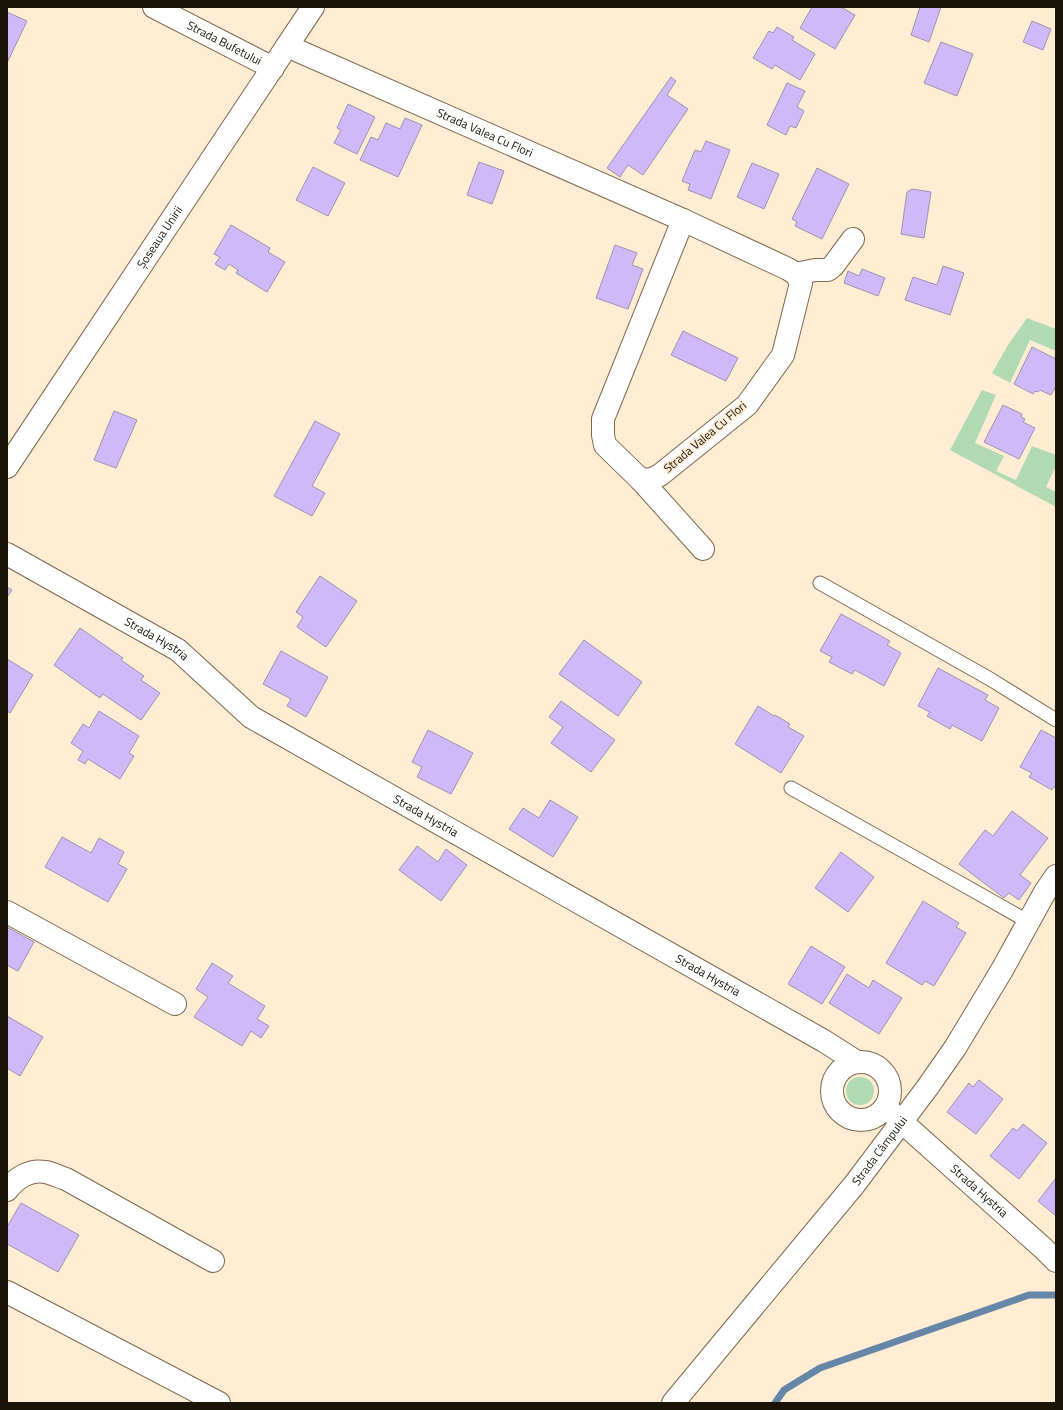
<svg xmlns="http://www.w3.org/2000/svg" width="1063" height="1410" viewBox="0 0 1063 1410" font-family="'Titillium Web',sans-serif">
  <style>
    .green { fill: #b1d9b2 }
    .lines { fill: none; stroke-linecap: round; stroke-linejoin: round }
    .stream { stroke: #6586a6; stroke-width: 7 }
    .building { fill: #cfbaf9; stroke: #9b91b0 }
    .lane-casing { stroke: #7a684c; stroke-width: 15 }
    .street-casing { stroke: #7a684c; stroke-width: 24 }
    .secondary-casing { stroke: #7a684c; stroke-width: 24 }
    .lane { stroke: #fff; stroke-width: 13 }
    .street { stroke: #fff; stroke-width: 22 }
    .secondary { stroke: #fff; stroke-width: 22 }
    .labels { text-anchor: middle; stroke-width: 3.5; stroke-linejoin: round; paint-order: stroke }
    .street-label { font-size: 12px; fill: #1a1308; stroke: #feecd3 }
  </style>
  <rect width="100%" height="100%" fill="#feecd3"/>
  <!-- green -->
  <path class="green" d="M1027 318 1056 329V351L1030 340 1010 383 992 373 1008 345Z
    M982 390 996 395 975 443 1004 456 996 471 1016 480 1032 446 1056 455V466L1046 487 1056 492V507L950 450Z
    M846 1091a14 14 0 1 1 28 0a14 14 0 1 1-28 0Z"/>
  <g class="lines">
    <!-- stream -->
    <path class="stream" d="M775 1403 784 1390 820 1368 1029 1295H1056"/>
  </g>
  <!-- building -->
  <path class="building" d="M812 7H841L855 15 835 49 800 28Z
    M920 7H941L929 42 911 35Z
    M7 12 27 21 7 63Z
    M1032 21 1051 29 1043 50 1023 42Z
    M777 27 794 37 792 40 815 54 800 80 775 65 772 69 753 58 769 31 773 33Z
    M941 42 973 54 957 96 924 83Z
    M671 77 676 81 667 95 688 109 643 175 628 165 620 177 607 168Z
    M787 83 805 91 797 107 804 111 796 128 790 126 786 135 767 125Z
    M348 104 375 117 357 154 334 143 341 130 337 128Z
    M405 118 422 125 398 177 360 160 371 137 378 140 386 123 400 129Z
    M706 141 730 150 711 199 688 190 690 184 682 181 695 150 701 152Z
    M479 162 504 171 492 204 467 195Z
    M752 163 779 174 764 209 737 197Z
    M313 167 345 183 328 216 296 200Z
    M817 168 849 184 822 239 795 226 797 222 792 219Z
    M912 189 931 192 924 238 901 234 907 192Z
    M231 225 270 248 268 252 285 262 267 292 236 273 238 270 229 264 225 270 215 264 220 257 214 254Z
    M615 245 637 253 632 265 643 269 628 309 596 298Z
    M943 266 964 273 950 315 905 300 913 277 937 285Z
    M862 269 885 278 878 296 844 283 848 271 859 276Z
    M683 331 738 358 726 381 671 355Z
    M1032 347 1056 359V386L1051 395 1040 390 1038 392 1035 391 1033 394 1014 384Z
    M1003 405 1022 414 1021 417 1025 419 1023 422 1035 428 1019 459 984 442Z
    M114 411 137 420 116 468 94 460Z
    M315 421 340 434 312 486 325 493 312 516 274 496Z
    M320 576 357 601 326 647 297 627 303 617 296 612Z
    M7 587 12 590 7 597Z
    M841 614 890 641 887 645 901 653 884 686 855 670 852 674 829 662 832 657 820 651Z
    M80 628 123 658 121 660 144 676 141 680 160 693 141 720 103 694 100 698 54 665Z
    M584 640 642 682 618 716 559 674Z
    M281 651 328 677 306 717 287 706 291 699 263 684Z
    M7 659 33 675 10 713 7 711Z
    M938 668 988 695 985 700 999 708 982 741 952 725 950 729 927 716 930 712 918 706Z
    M561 701 615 740 591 772 551 743 563 727 549 717Z
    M758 706 774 716 775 715 790 724 788 727 804 736 781 773 735 744Z
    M99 711 139 736 129 753 134 756 120 779 88 759 85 764 78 760 83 751 71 743 83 724 89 728Z
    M428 730 473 753 451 794 417 777 422 767 412 762Z
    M1041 730 1056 738V787L1055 786 1052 790 1029 777 1032 773 1020 767Z
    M550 800 578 817 553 857 509 829 523 808 539 818Z
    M1012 811 1048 838 1020 875 1031 883 1019 900 1009 893 1004 898 959 864 985 830 993 836Z
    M62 837 91 853 99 838 124 852 118 864 127 869 108 902 45 867Z
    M417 846 438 862 446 849 467 865 441 901 399 870Z
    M841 852 874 877 848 912 815 888Z
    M923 901 959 923 956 927 966 933 934 986 925 981 922 985 886 963Z
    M7 927 34 942 18 971 7 965Z
    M811 946 845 967 822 1004 788 984Z
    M212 963 233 976 228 983 265 1006 257 1019 269 1026 261 1038 251 1031 242 1046 194 1017 208 997 196 989Z
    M847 974 869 988 873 980 902 998 879 1034 829 1003Z
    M7 1016 43 1037 20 1076 7 1068Z
    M979 1080 1003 1099 976 1134 947 1112 969 1083 973 1087Z
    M1023 1124 1047 1143 1019 1179 990 1156 1013 1128 1017 1131Z
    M1056 1178V1216L1038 1201Z
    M21 1203 79 1235 58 1272 7 1244V1227Z"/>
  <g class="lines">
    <defs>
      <path id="lane" d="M820 583 990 679 1056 720
        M791 788 976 892 1029 922"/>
      <g id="street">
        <path id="s1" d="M154 7 273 68"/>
        <path id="s2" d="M287 46 683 220 788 269 796 274 801 283 783 355 747 405 660 475 652 479 641 480"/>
        <path d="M683 220 603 419V435L605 445 641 480 703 549"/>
        <path d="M796 274 815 270H828L833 266 853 239"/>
        <path id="s3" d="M7 554 178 650 251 717 824 1041 857 1062"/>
        <path d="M7 912 175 1004"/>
        <circle cx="861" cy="1091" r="29"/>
        <path id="s4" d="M885 1107 1043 1248 1056 1261"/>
        <path d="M7 1190C16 1178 30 1169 45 1172 52 1173 59 1177 66 1179L213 1261"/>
        <path d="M7 1292 219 1403"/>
        <path id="s5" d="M673 1403 854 1185 927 1088 955 1048 1002 970 1045 892 1056 876"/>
      </g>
      <g id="secondary">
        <path id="s6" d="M7 467 313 7"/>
      </g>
    </defs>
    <!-- lane casing -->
    <use href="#lane" class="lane-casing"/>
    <!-- street casing -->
    <use href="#street" class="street-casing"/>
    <!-- secondary casing -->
    <use href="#secondary" class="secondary-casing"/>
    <!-- lane -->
    <use href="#lane" class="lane"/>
    <!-- street -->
    <use href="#street" class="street"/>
    <!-- secondary -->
    <use href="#secondary" class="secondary"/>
  </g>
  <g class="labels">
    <!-- street labels -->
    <g class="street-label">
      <text dy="4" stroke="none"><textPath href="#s1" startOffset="79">Strada Bufetului</textPath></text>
      <text dy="4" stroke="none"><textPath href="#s2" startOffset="216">Strada Valea Cu Flori</textPath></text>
      <text dy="4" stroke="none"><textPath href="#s6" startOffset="276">Șoseaua Unirii</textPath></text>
      <text transform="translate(705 437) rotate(-40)" y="4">Strada Valea Cu Flori</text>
      <text dy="4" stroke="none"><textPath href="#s3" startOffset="172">Strada Hystria</textPath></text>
      <text dy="4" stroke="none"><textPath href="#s3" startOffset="496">Strada Hystria</textPath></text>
      <text dy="4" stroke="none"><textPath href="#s3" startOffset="820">Strada Hystria</textPath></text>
      <text dy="4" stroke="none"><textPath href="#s5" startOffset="326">Strada Câmpului</textPath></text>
      <text dy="4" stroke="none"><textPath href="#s4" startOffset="126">Strada Hystria</textPath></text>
    </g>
  </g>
  <!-- border -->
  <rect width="1063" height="1410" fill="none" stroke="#1a1308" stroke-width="16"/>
</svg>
